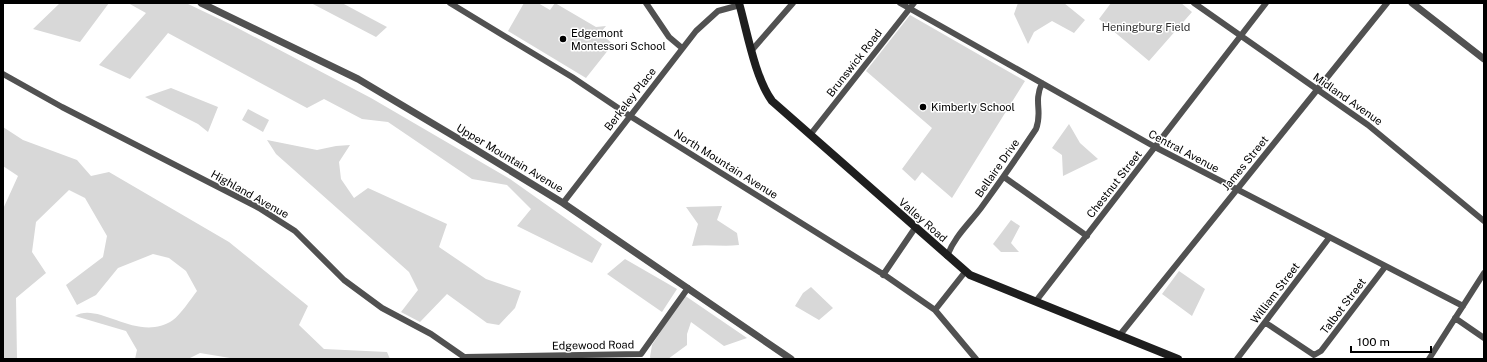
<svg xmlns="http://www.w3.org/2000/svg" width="1487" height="362" viewBox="0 0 1487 362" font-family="'Public Sans',sans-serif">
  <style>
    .green { fill: #d8d8d8 }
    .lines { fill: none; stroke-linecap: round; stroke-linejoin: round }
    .minor { stroke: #515151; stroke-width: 6 }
    .tertiary { stroke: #515151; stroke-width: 7 }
    .secondary { stroke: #1e1e1e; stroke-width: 8 }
    .poi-dot { fill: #000; stroke: #fff; stroke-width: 1.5 }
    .labels { text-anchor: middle; stroke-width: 3; stroke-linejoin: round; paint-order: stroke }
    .park-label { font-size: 11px; fill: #2f2f2f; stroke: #fff }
    .poi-label { font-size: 11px; fill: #000; stroke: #fff; text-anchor: start }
    .street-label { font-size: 11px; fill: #000; stroke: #fff }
  </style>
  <rect width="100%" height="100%" fill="#fff"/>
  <!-- green -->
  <path class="green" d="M60 3H109L80 42 33 29Z
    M128 3H186L230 24 371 98 510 179 602 244 592 263 517 226 531 209 507 185 472 179 388 122 362 119 324 99 307 108 168 33 130 79 99 65 146 13Z
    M311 3H342L387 27 376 37Z
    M524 3H538L550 10 555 3 596 27 606 26 600 33 613 44 586 78 508 31Z
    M1018 3H1064L1085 20 1074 33 1052 21 1034 32 1028 44 1014 14Z
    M1111 3H1181L1192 12 1149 61 1099 19Z
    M910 15 1025 81 952 198 922 172 915 181 902 169 932 128 866 71Z
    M171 88 218 107 208 132 198 124 145 97Z
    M248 109 269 120 263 132 242 120Z
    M1069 124 1080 143 1098 159 1063 176 1062 155 1052 148Z
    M3 127 23 140 77 160 91 176 109 172 229 242 308 306 299 325 324 349 387 352 390 359H236L200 353 188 359H135L137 350 126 331 75 316C99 301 138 344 173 320 180 315 191 299 197 291L186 271 169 258 153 254 118 268 96 295 77 305 66 285 103 257 107 236 85 198 69 190 36 222 32 252 46 273 16 298 17 359H3V209L18 176 3 166Z
    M267 140 317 150 336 146 350 145 339 162 341 179 354 198 368 188 447 224 439 247 486 279 521 291 515 308 499 325 487 323 447 294 420 322 401 312 418 290 409 272 276 154Z
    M722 206 717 220 737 233 739 245C723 247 708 244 692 246L698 224 686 207Z
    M1011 220 1020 226 1011 243 1019 252H1001L993 244Z
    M625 259 677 289 662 312 607 274Z
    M1179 271 1205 289 1192 316 1162 294Z
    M811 287 833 308 819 320 795 306 803 293Z
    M684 295 747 338 724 346 691 322 687 334V345L668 359H651L650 357 652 345Z"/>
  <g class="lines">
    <!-- minor -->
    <path class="minor" d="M450 3 572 77 630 116 886 276 935 310 976 359
      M646 3 669 37 682 48
      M900 3 1155 147 1463 306
      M1194 3 1368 125 1484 221
      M752 50 793 3
      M3 74 62 107 259 208 295 231 344 280 382 308 431 334 467 359
      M810 135 914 3
      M1004 177 1087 236
      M563 203 696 31 718 11 740 5
      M947 256C955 236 968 225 981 208 1000 182 1018 156 1036 129 1043 111 1033 103 1042 83
      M883 275 915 228
      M1036 301 1266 3
      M935 310 965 272
      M1455 318 1484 338
      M1266 323 1314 355 1321 351 1385 267
      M1119 336 1387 3
      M465 357 641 354 688 288
      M1237 359 1329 238
      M1429 359 1484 273"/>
    <!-- tertiary -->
    <path class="tertiary" d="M201 3 358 79 457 138 563 203 791 359
      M1412 3 1484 59"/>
    <!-- secondary -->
    <path class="secondary" d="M739 3C747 31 755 78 772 101L970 275 1178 359"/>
  </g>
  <!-- markers -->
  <g class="poi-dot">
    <circle cx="563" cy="39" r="4"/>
    <circle cx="923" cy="107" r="4"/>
  </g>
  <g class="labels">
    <!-- park labels -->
    <g class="park-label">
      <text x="1146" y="31">Heningburg Field</text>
    </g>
    <!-- poi labels -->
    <g class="poi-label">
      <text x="571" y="37">Edgemont<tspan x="571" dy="13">Montessori School</tspan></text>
      <text x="931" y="111">Kimberly School</text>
    </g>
    <!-- street labels -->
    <g class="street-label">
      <text transform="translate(854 63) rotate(-52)" y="4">Brunswick Road</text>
      <text transform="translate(630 99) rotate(-52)" y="4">Berkeley Place</text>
      <text transform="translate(1348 99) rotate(35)" y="4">Midland Avenue</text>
      <text transform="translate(1184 151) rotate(28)" y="4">Central Avenue</text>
      <text transform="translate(510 158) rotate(31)" y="4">Upper Mountain Avenue</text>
      <text transform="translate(1245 163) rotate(-51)" y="4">James Street</text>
      <text transform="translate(726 164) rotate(32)" y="4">North Mountain Avenue</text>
      <text transform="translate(997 168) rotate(-55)" y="4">Bellaire Drive</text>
      <text transform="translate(1114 184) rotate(-52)" y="4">Chestnut Street</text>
      <text transform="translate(250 194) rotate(29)" y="4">Highland Avenue</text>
      <text transform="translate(923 220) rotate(41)" y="4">Valley Road</text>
      <text transform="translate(1275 293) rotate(-53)" y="4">William Street</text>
      <text transform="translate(1343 306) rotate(-53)" y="4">Talbot Street</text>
      <text transform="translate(593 345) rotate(-1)" y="4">Edgewood Road</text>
    </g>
  </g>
  <!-- border -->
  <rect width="1487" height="362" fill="none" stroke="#000000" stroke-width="8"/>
  <!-- scale -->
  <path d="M1351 346v6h80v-6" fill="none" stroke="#000000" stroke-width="2"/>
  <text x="1357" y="346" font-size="12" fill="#000000" stroke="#ffffff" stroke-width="3" paint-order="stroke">100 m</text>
</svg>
